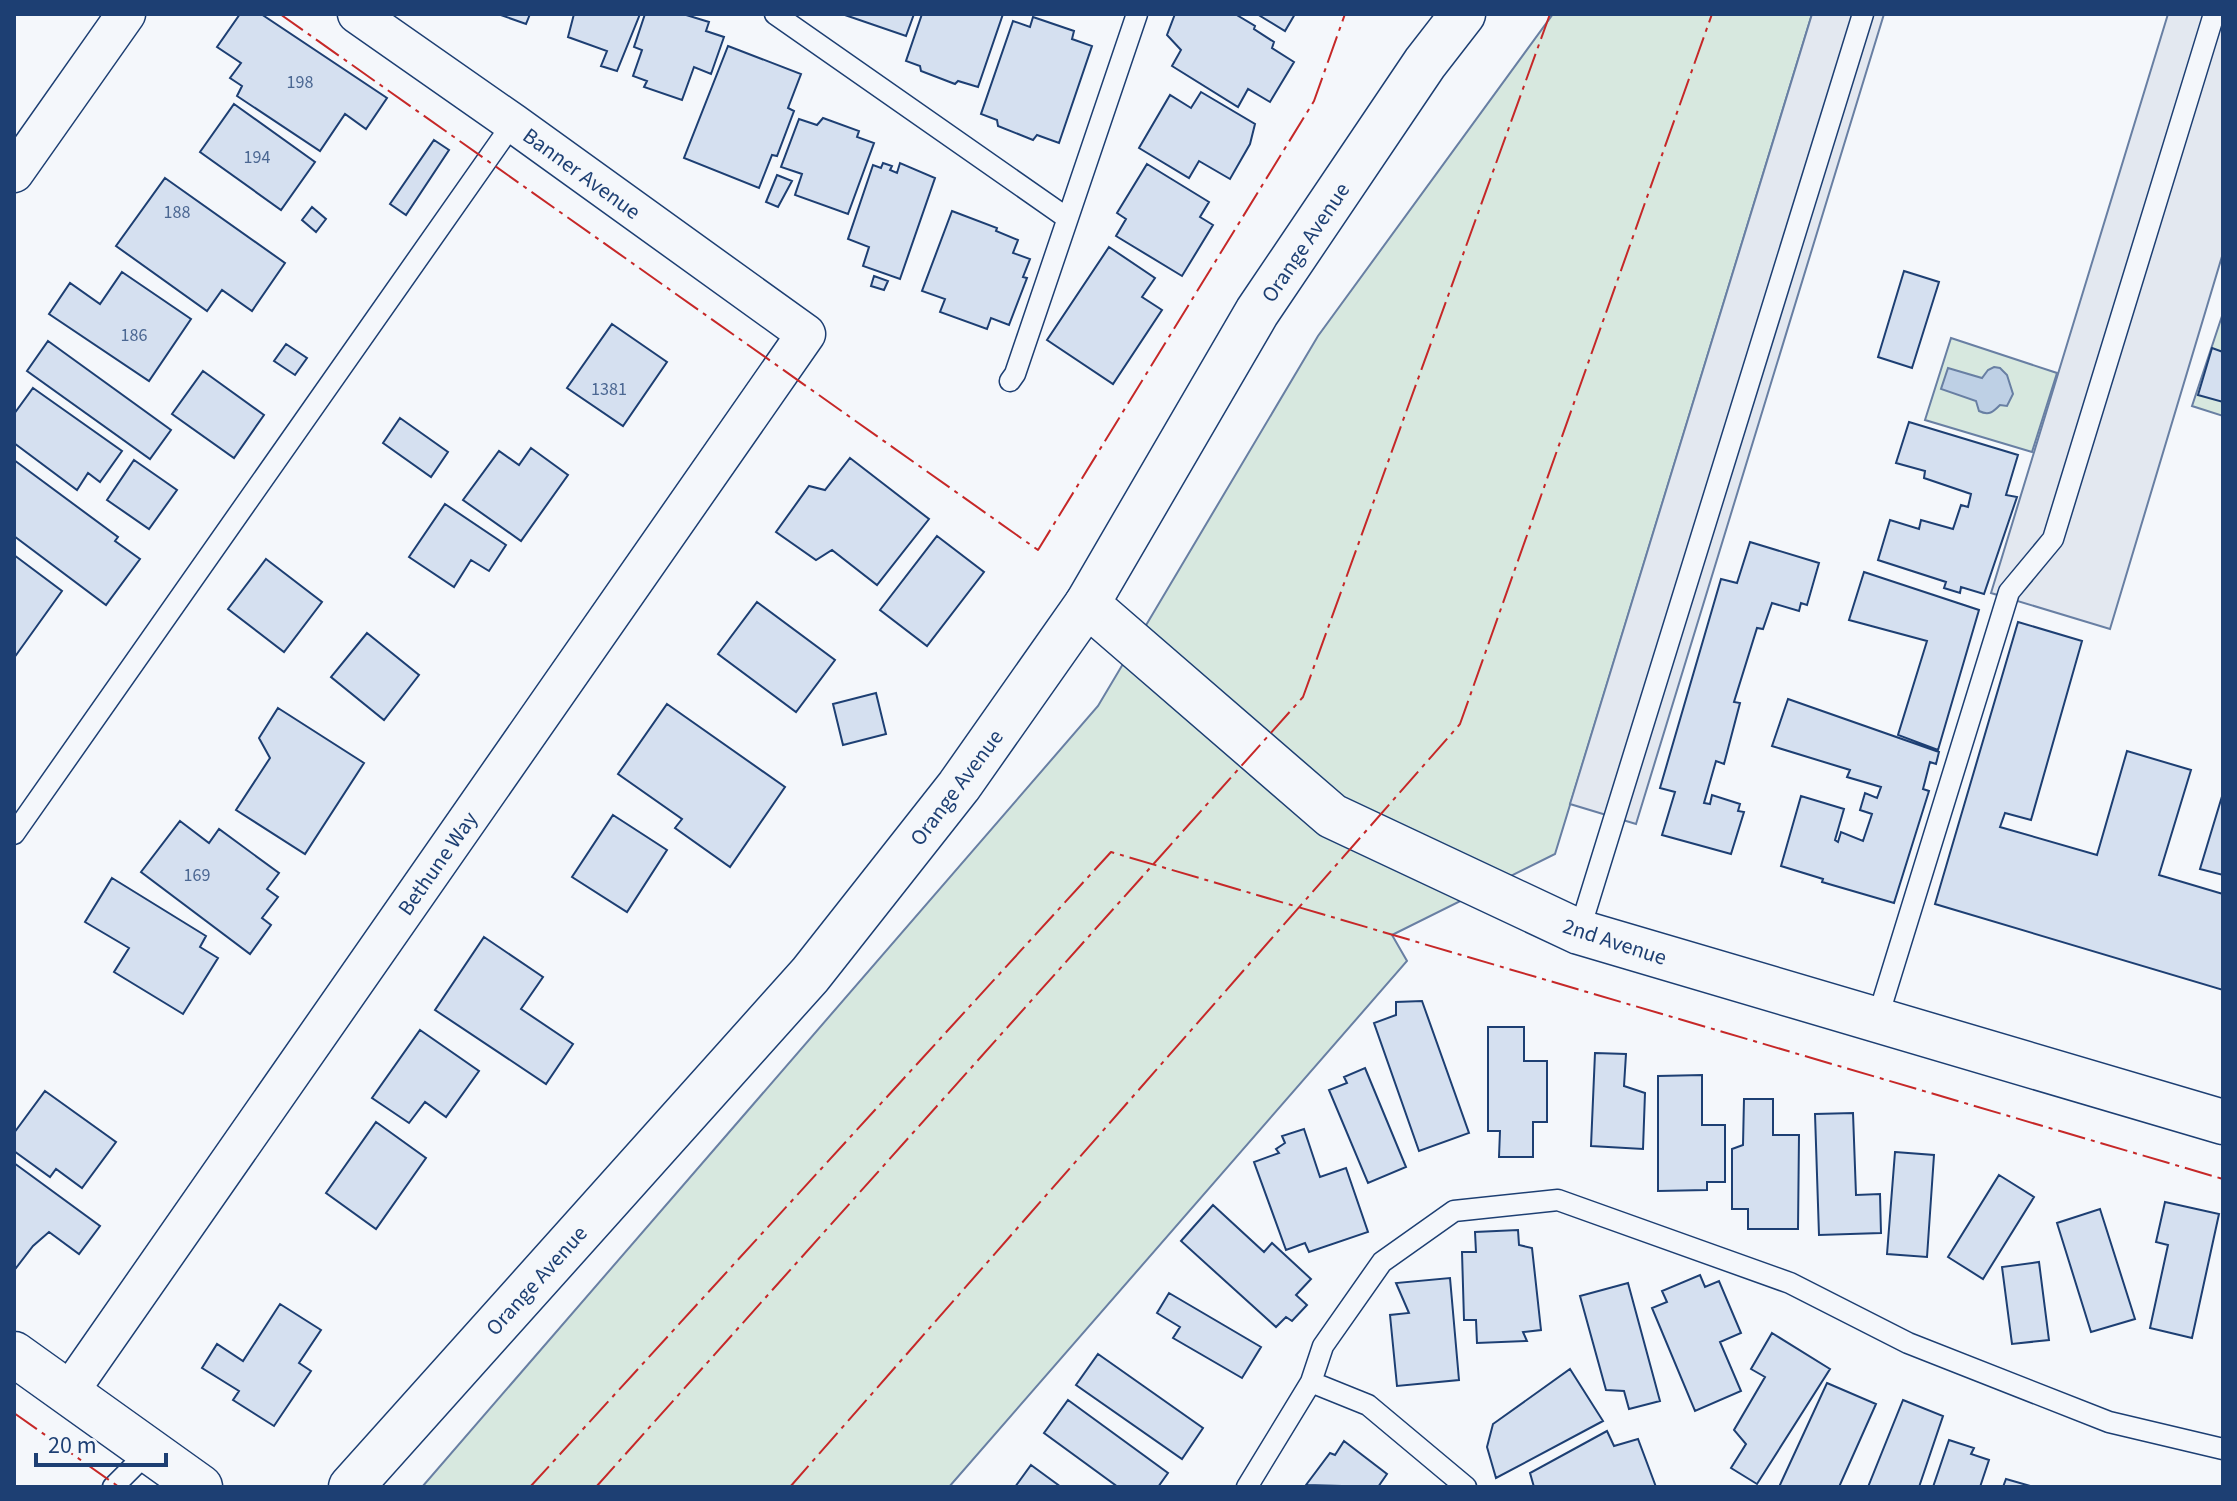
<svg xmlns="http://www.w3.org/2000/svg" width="2237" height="1501" viewBox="0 0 2237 1501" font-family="'Source Sans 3',sans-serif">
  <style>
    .green { fill: #d7e8df; stroke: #687fa3; stroke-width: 2 }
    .parking { fill: #e3e8f0; stroke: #687fa3; stroke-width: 2 }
    .water { fill: #bed0e5; stroke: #687fa3; stroke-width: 2 }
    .building { fill: #d5e0f0; stroke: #1d3f73; stroke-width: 2 }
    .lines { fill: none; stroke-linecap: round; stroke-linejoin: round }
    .service-casing { stroke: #1d3f73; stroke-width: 23 }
    .minor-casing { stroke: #1d3f73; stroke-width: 41 }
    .tertiary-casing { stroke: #1d3f73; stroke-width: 47 }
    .primary-casing { stroke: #1d3f73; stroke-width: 47 }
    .service { stroke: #f4f7fb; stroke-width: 20 }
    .minor { stroke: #f4f7fb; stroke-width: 38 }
    .tertiary { stroke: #f4f7fb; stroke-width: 44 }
    .primary { stroke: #f4f7fb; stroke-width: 44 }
    .power { stroke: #c62828; stroke-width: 2; stroke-dasharray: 28 6 4 6; stroke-linecap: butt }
    .labels { text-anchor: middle; stroke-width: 6; stroke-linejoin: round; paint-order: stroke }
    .number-label { font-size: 18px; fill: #4b6792 }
    .street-label { font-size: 22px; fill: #1d3f73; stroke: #f4f7fb }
  </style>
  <rect width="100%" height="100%" fill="#f4f7fb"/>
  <!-- green -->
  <path class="green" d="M1553 14H1812L1555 854 1392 935 1407 961 949 1487H422L1098 706 1318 336Z
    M2223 313V416L2192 406Z
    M1951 338 2057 373 2032 452 1925 420Z"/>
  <!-- parking -->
  <path class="parking" d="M1812 14H1884L1636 824 1570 804Z
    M2168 14H2223V253L2110 629 1991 593Z"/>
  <!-- water -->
  <path class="water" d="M1994 367 2000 368 2007 375 2013 394 2007 406 2000 405C1993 412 1989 416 1979 411L1976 401 1941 389 1948 368 1982 378 1988 370Z"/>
  <!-- building -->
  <path class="building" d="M240 14H261L387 98 366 129 345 114 320 151 237 96 242 86 230 78 241 63 217 47Z
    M498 14H530L526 24Z
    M574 14H640L617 71 601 66 607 51 568 37Z
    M645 14H683L709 22 706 31 724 37 711 74 694 67 682 100 644 87 647 81 633 76 642 50 634 47Z
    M842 14H914L906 36Z
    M922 14H1003L978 87 958 81 955 84 921 71 920 66 906 61Z
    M1175 14H1235L1255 26 1254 29 1274 42 1272 48 1294 62 1270 102 1248 89 1238 107 1172 66 1181 50 1167 35Z
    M1257 14H1295L1285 31Z
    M1033 17 1074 31 1072 39 1092 46 1059 143 1037 135 1033 140 998 126 997 120 981 114 1013 21 1030 27Z
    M728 46 801 74 788 108 794 111 777 156 772 155 759 188 684 158Z
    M1201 92 1255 124 1250 144 1230 179 1199 161 1189 178 1139 148 1170 95 1191 108Z
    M234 104 315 162 281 210 200 152Z
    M823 118 859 131 857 137 874 143 848 214 795 195 802 174 781 167 799 119 817 125Z
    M434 140 449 150 406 215 390 204Z
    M883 163 892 166 890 170 897 173 900 163 935 178 900 279 863 266 869 247 848 239 873 165 881 168Z
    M1147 164 1209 202 1200 217 1213 225 1182 276 1116 236 1126 219 1117 213Z
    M777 175 792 181 778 207 766 202Z
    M165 178 285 263 252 311 222 290 207 311 116 246Z
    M312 207 326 219 316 232 302 220Z
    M952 211 997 228 996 231 1018 240 1013 253 1030 259 1023 277 1027 278 1009 325 991 318 987 329 940 312 945 299 922 291Z
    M1109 247 1155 278 1142 297 1162 310 1113 384 1047 340Z
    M1904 271 1939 282 1912 368 1878 357Z
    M122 272 191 319 149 381 49 314 70 283 100 304Z
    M874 276 888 281 884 290 871 286Z
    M612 324 667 362 623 426 567 388Z
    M48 341 171 430 150 459 27 371Z
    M286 344 307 358 295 375 274 361Z
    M2212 348 2223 352V402L2198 395Z
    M203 371 264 415 234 458 172 414Z
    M33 388 122 451 100 482 88 473 77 490 14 443V414Z
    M400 418 448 452 431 477 383 443Z
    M1909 422 2018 455 2006 495 2017 497 1984 594 1961 587 1960 593 1944 588 1946 582 1878 560 1890 520 1919 529 1921 520 1953 529 1961 505 1968 507 1971 494 1924 478 1925 471 1896 463Z
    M531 448 568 475 521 541 463 500 499 451 519 465Z
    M850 458 929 519 877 585 832 550 816 560 776 532 809 486 825 490Z
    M14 460 118 537 115 541 140 559 106 605 14 536Z
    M134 460 177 490 149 529 107 500Z
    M445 504 506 545 489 571 471 560 454 587 409 557Z
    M937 536 984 572 927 646 880 610Z
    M1750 542 1819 563 1807 605 1801 603 1799 611 1772 603 1763 629 1757 628 1734 702 1740 703 1724 764 1716 761 1704 803 1710 804 1712 795 1740 804 1738 811 1744 812 1731 854 1662 835 1675 792 1660 788 1721 579 1737 583Z
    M14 555 62 591 14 658Z
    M266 559 322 602 284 652 228 609Z
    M1864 572 1979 610 1938 750 1898 735 1927 641 1849 620Z
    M757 602 835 660 796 712 718 654Z
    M2018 622 2082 641 2031 820 2005 813 2000 827 2097 855 2127 751 2191 770 2159 875 2223 894V990L1935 904Z
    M367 633 419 675 384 720 331 677Z
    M876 693 886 734 843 745 833 704Z
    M1788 699 1939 752 1936 764 1930 762 1923 789 1929 791 1894 903 1822 882 1823 879 1781 866 1801 796 1844 809 1835 840 1838 842 1841 832 1863 841 1872 814 1860 810 1865 793 1877 798 1881 787 1847 777 1850 770 1772 746Z
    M667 704 785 787 730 867 675 828 682 819 618 774Z
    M278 708 364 763 305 854 236 810 270 758 259 738Z
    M2223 793V875L2200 869Z
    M613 815 667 850 627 912 572 877Z
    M180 821 209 843 219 829 279 873 267 889 278 897 262 918 271 925 250 954 141 872Z
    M112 878 206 936 200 947 218 958 183 1014 114 972 129 948 85 922Z
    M484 937 543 977 521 1009 573 1044 546 1084 435 1010Z
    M1422 1001 1469 1133 1419 1151 1374 1023 1396 1015V1002Z
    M1488 1027H1524V1061H1547V1122H1533V1157H1499L1500 1131H1488Z
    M420 1030 479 1071 446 1117 425 1102 409 1123 372 1098Z
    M1595 1053 1626 1054 1624 1086 1645 1093 1643 1149 1591 1146Z
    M1365 1068 1406 1167 1368 1183 1329 1090 1347 1083 1344 1077Z
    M1702 1075V1125H1725V1182H1707V1190L1658 1191V1076Z
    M45 1091 116 1142 82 1188 56 1169 50 1177 14 1151V1133Z
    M1744 1099H1773V1135H1799L1798 1229H1748V1209H1732V1149L1743 1145Z
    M1853 1113 1856 1195 1880 1194 1881 1233 1819 1235 1815 1114Z
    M376 1122 426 1158 376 1229 326 1193Z
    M1304 1129 1320 1177 1346 1168 1368 1232 1309 1252 1305 1243 1286 1250 1254 1162 1279 1153 1276 1149 1285 1143 1282 1136Z
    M1895 1152 1934 1155 1927 1257 1887 1254Z
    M14 1163 100 1226 79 1254 49 1232 33 1246 16 1268 14 1266Z
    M1999 1175 2034 1197 1983 1279 1948 1257Z
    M2165 1202 2219 1214 2192 1338 2150 1328 2168 1245 2156 1242Z
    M1213 1205 1264 1252 1272 1243 1311 1279 1296 1295 1307 1305 1292 1321 1286 1317 1276 1327 1181 1241Z
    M2100 1209 2135 1319 2091 1332 2057 1223Z
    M1518 1230 1519 1245 1532 1248 1541 1330 1523 1332 1527 1341 1477 1343 1476 1320H1464L1462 1252H1476L1475 1232Z
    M2039 1262 2049 1340 2012 1344 2002 1267Z
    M1700 1275 1705 1287 1719 1281 1741 1333 1720 1342 1741 1391 1695 1411 1652 1308 1667 1302 1662 1291Z
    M1450 1278 1459 1380 1397 1386 1390 1315 1409 1313 1396 1283Z
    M1628 1283 1660 1401 1629 1409 1624 1391 1606 1390 1580 1296Z
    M1169 1293 1261 1347 1242 1378 1173 1338 1180 1327 1157 1313Z
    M280 1304 321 1330 299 1363 311 1371 274 1426 233 1400 239 1391 202 1368 217 1344 243 1361Z
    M1772 1333 1830 1369 1757 1484 1731 1468 1746 1444 1734 1430 1765 1377 1751 1369Z
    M1098 1354 1203 1428 1182 1459 1076 1385Z
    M1570 1369 1603 1421 1496 1478 1487 1447 1493 1424Z
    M1827 1383 1876 1404 1839 1487H1779Z
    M1068 1400 1168 1473 1158 1487H1118L1044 1433Z
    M1903 1400 1943 1416 1919 1487H1868Z
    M1607 1431 1614 1446 1638 1439 1656 1487H1534L1530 1473Z
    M1949 1440 1974 1448 1971 1454 1989 1460 1980 1487H1933Z
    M1344 1441 1387 1474 1378 1487 1306 1485 1330 1453 1335 1455Z
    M1031 1465 1061 1487H1015Z
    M2006 1479 2034 1487H2003Z"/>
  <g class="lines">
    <defs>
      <path id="service" d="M775 14 1067 218
        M1010 381 1015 374 1137 14
        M14 834 513 123
        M1579 932 1863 14
        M1877 1020 2009 592 2053 539 2214 14
        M1311 1382 1368 1405 1466 1487
        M113 1487 150 1450
        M1247 1487 1311 1382 1323 1346 1382 1262 1454 1211 1558 1200 1790 1283 1908 1343 2109 1422 2223 1449"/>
      <path id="minor" d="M14 173 126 14
        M69 1392 806 334 513 123 357 14"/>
      <path id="tertiary" d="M1087 604 1332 816 1579 932 2223 1122
        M14 1354 200 1487"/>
      <path id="primary" d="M351 1487 810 975 959 786 1087 604 1257 312 1425 63 1463 14"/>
    </defs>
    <!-- service casing -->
    <use href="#service" class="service-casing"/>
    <!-- minor casing -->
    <use href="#minor" class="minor-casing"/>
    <!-- tertiary casing -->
    <use href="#tertiary" class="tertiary-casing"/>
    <!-- primary casing -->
    <use href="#primary" class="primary-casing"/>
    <!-- service -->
    <use href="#service" class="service"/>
    <!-- minor -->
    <use href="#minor" class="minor"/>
    <!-- tertiary -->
    <use href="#tertiary" class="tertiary"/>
    <!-- primary -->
    <use href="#primary" class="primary"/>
    <!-- power -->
    <path class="power" d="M280 14 1038 550 1314 101 1345 14
      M14 1413 119 1487
      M530 1487 1111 852 2223 1179
      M596 1487 1303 697 1550 14
      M790 1487 1460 724 1712 14"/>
  </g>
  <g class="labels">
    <!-- number labels -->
    <g class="number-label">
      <text x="300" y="88">198</text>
      <text x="257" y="163">194</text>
      <text x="177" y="218">188</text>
      <text x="134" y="341">186</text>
      <text x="609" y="395">1381</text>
      <text x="197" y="881">169</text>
    </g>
    <!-- street labels -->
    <g class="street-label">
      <text transform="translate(582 173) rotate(36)" y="8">Banner Avenue</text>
      <text transform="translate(1305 242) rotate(-56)" y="8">Orange Avenue</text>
      <text transform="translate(956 787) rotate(-53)" y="8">Orange Avenue</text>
      <text transform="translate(437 863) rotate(-55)" y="8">Bethune Way</text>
      <text transform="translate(1615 941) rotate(18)" y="8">2nd Avenue</text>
      <text transform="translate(536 1280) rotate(-48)" y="8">Orange Avenue</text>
    </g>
  </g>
  <!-- border -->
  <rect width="2237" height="1501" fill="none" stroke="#1d3f73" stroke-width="32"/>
  <!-- scale -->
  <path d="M36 1453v12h130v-12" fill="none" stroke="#1d3f73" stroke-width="4"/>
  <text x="48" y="1453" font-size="24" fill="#1d3f73" stroke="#f4f7fb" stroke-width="6" paint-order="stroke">20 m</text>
</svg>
